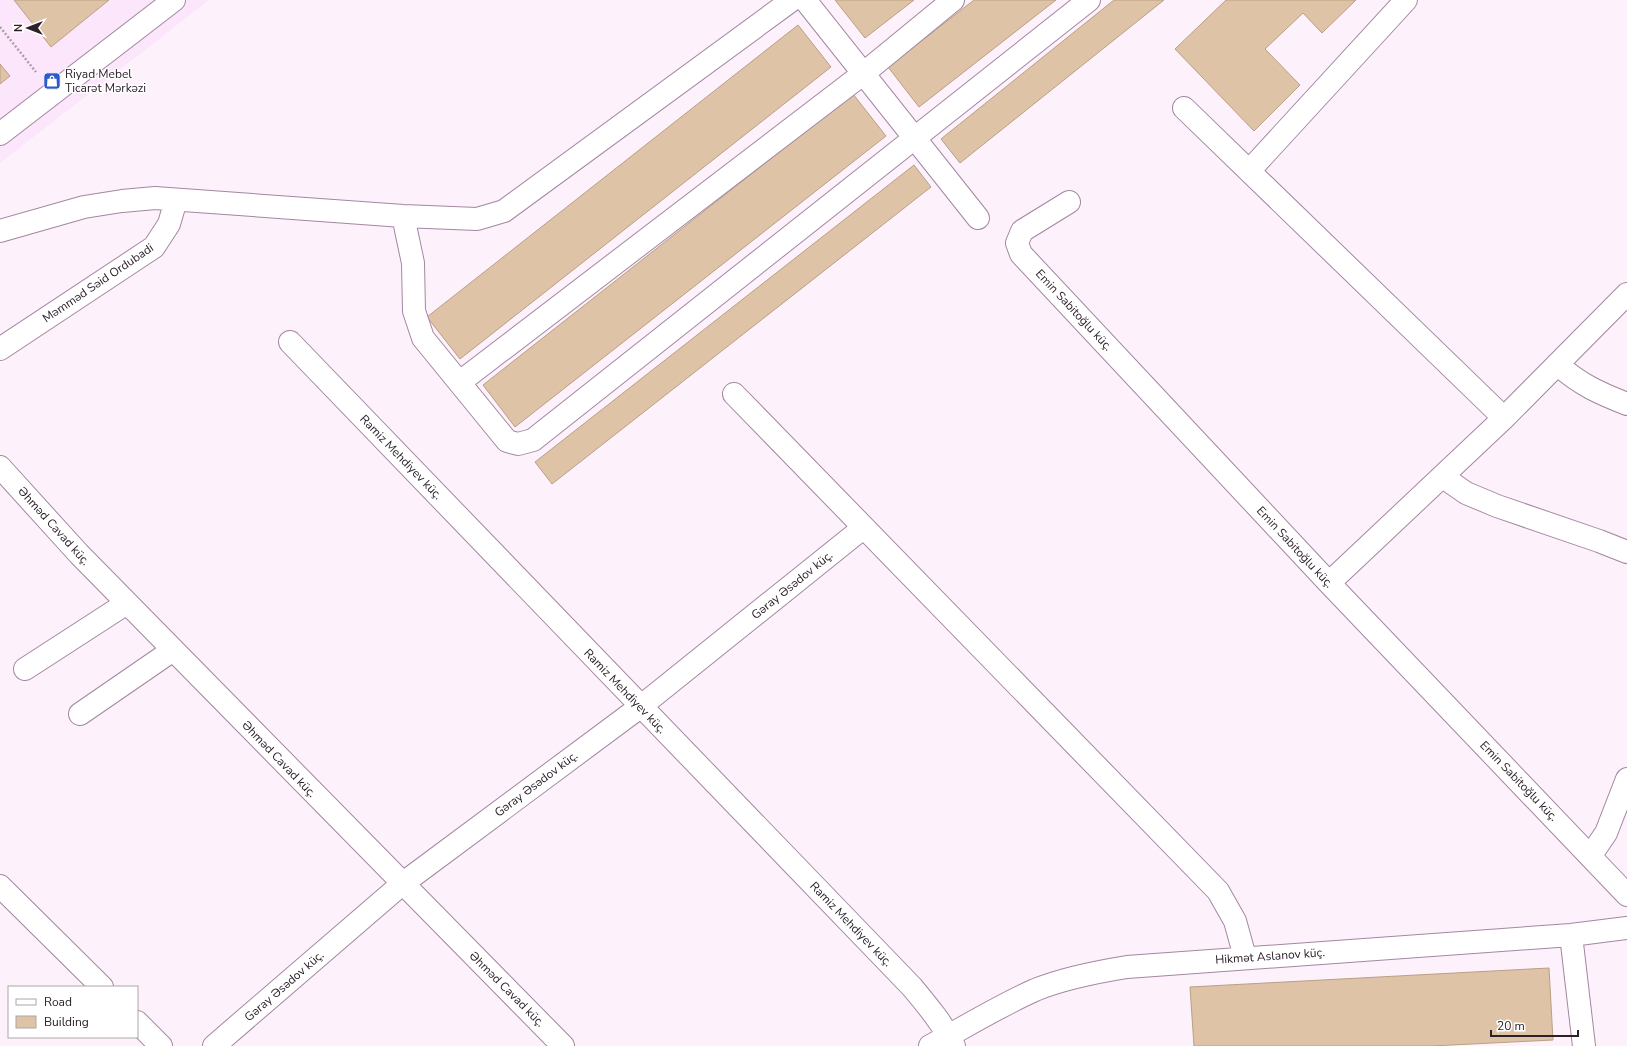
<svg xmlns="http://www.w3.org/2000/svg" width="1627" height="1046" viewBox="0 0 1627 1046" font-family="'Nunito Sans',sans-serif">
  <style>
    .built { fill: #fce6fb }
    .building { fill: #dec3a7; stroke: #b99f84 }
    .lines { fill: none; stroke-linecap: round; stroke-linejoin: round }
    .minor-casing { stroke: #a387a1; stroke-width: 24 }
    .path { stroke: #aa9ea9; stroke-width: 2.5; stroke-dasharray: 2 2; stroke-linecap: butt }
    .minor { stroke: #fff; stroke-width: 22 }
    .labels { text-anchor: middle; stroke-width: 3; stroke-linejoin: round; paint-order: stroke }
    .poi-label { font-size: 12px; fill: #2c212b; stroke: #fff; text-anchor: start }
    .street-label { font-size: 12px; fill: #2c212b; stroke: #fff }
  </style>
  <rect width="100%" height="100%" fill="#fdf1fc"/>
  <!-- built -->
  <path class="built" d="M0 0H209L0 163Z"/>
  <!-- building -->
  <path class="building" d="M14 0H109L51 47Z
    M835 0H914L865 38Z
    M974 0H1056L919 107 888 67Z
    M1114 0H1164L960 163 941 139Z
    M1226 0H1356L1322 33 1303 13 1265 49 1300 85 1254 131 1175 49Z
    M798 25 831 67 460 359 427 317Z
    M0 64 10 76 0 84Z
    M853 94 886 136 515 427 483 385Z
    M914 165 931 187 552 484 535 462Z
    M1549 968 1553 1040 1431 1046H1194L1190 987Z"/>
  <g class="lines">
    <defs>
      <path id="minor" d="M805 0 978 218
        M1184 108 1504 418
        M0 134 174 0
        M1249 171 1406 0
        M1069 202 1022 231 1017 243 1021 254 1329 583 1627 895
        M403 216 413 263 414 311 423 338 507 441 518 444 533 440 1089 0
        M0 231 84 207 122 201 155 198 403 216 477 219 504 211 792 0
        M290 342 912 987C927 1005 943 1024 954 1046
        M0 349 154 247 169 224 176 200
        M1558 365C1581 385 1599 393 1627 404
        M460 382 864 73 953 0
        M734 394 1218 891 1235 921 1245 957
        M0 467 79 554 563 1046
        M1443 477 1466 493 1497 506 1599 541 1627 552
        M1329 583 1504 418 1627 294
        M25 669 127 603
        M80 714 173 650
        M1591 855 1606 833 1627 779
        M0 886 102 987
        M1571 935 1584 1046
        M137 1022 161 1046
        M214 1046 402 884 640 707 863 528
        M930 1046C965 1027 999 1006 1035 990 1064 978 1096 972 1127 967L1571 935 1627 928"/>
    </defs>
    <!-- minor casing -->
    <use href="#minor" class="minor-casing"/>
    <!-- path -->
    <path class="path" d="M0 27 36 72"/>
    <!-- minor -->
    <use href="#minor" class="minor"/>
  </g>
  <!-- icons -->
  <defs>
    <symbol id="shop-square" viewBox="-11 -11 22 22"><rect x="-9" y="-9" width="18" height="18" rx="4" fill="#2c5bc9" stroke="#fff"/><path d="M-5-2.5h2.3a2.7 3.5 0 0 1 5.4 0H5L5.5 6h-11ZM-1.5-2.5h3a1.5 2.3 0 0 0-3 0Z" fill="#fff"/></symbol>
  </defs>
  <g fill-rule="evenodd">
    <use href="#shop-square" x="42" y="71" width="20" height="20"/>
  </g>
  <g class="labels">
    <!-- poi labels -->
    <g class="poi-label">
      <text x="65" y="78">Riyad Mebel<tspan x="65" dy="14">Ticarət Mərkəzi</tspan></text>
    </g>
    <!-- street labels -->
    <g class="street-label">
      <text transform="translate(98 283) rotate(-34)" y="4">Məmməd Səid Ordubadi</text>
      <text transform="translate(1074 310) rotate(47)" y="4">Emin Sabitoğlu küç.</text>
      <text transform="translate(401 457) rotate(46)" y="4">Ramiz Mehdiyev küç.</text>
      <text transform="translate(54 526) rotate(48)" y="4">Əhməd Cavad küç.</text>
      <text transform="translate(1295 547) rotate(47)" y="4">Emin Sabitoğlu küç.</text>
      <text transform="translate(792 585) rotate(-39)" y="4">Gəray Əsədov küç.</text>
      <text transform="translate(625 691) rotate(46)" y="4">Ramiz Mehdiyev küç.</text>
      <text transform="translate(279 759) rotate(46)" y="4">Əhməd Cavad küç.</text>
      <text transform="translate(1519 781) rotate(46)" y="4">Emin Sabitoğlu küç.</text>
      <text transform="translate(536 784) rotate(-37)" y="4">Gəray Əsədov küç.</text>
      <text transform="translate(851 924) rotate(46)" y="4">Ramiz Mehdiyev küç.</text>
      <text transform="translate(1270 956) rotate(-4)" y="4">Hikmət Aslanov küç.</text>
      <text transform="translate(284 986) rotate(-41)" y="4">Gəray Əsədov küç.</text>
      <text transform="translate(507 989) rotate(45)" y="4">Əhməd Cavad küç.</text>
    </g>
  </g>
  <!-- legend -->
  <rect x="8" y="986" width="130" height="52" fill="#ffffff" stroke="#aba6aa"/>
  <rect x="16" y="999" width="20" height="6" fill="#ffffff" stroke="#aba6aa"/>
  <text x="44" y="1006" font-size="12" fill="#2c212b">Road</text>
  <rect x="16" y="1016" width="20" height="12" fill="#dec3a7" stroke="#aba6aa"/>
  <text x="44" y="1026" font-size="12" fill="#2c212b">Building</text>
  <!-- north arrow -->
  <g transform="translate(28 28) rotate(270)" stroke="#ffffff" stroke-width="3" paint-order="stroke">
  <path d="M0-3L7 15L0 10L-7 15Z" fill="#2c212b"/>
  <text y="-6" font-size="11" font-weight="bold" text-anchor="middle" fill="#2c212b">N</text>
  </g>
  <!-- scale -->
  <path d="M1491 1030v6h87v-6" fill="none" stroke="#2c212b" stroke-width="2"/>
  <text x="1497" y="1030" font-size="12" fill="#2c212b" stroke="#ffffff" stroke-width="3" paint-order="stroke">20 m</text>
</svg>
